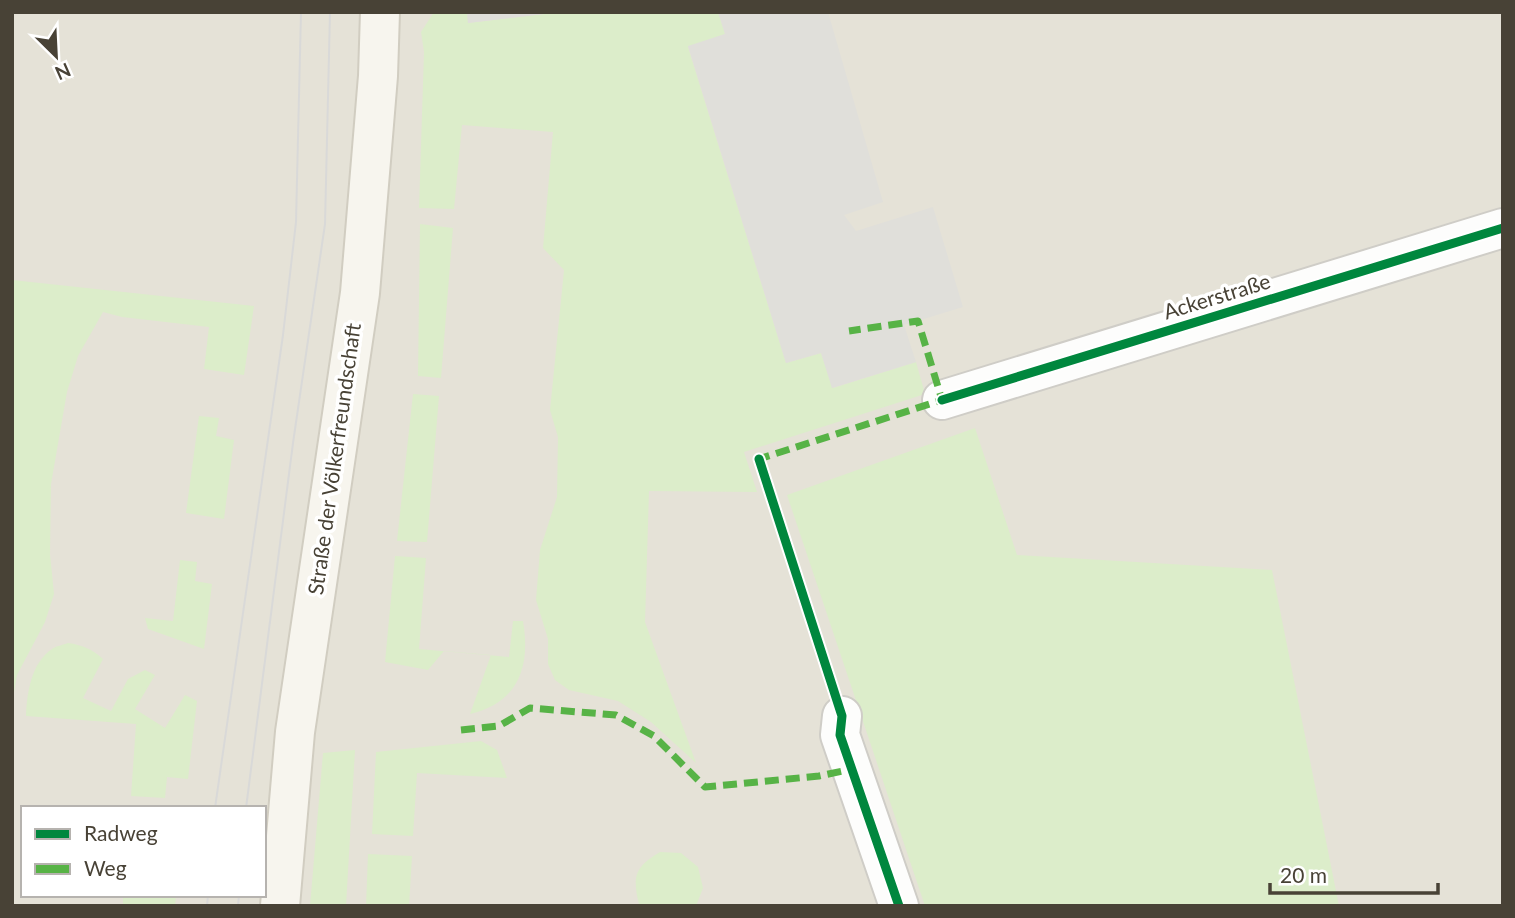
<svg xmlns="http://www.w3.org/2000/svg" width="1515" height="918" viewBox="0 0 1515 918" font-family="Lato,sans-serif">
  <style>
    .residential { fill: #e5e2d7; fill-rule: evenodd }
    .green { fill: #dcedca }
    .parking { fill: #e0dfda }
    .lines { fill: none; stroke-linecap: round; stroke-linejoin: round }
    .minor-casing { stroke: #cfcdc7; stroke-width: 42 }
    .secondary-casing { stroke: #d1cdc1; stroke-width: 42 }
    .minor { stroke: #fdfdfc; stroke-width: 38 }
    .secondary { stroke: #f7f5ee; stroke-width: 38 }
    .tram { stroke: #d9d9d8; stroke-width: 2 }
    .quiet { stroke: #57b346; stroke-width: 7; stroke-dasharray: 14 7; stroke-linecap: butt }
    .cycleway-casing { stroke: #fff; stroke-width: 13 }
    .cycleway { stroke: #00873e; stroke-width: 9 }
    .labels { text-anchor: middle; stroke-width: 7; stroke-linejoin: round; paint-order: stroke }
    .street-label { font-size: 21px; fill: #484236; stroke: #fff }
  </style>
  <rect width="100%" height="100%" fill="#f1f0ea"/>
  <!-- residential -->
  <path class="residential" d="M12 12H1503V906H12ZM23 808H264V895H23Z"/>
  <!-- green -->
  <path class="green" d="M434 12H467L468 23 561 12H718L725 34 688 47 786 363 821 353 833 388 916 362 925 394 744 452 757 492 649 491 645 622 696 763 651 722 618 701 569 690 555 680 548 664V639L536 600 540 550 557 497 558 437 550 410 564 270 543 248 553 132 462 125 454 209 419 208 424 52 421 32Z
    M420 224 453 228 441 378 418 376Z
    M12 280 254 306 244 375 204 369 209 327 122 317 103 312 78 356 67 392 51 484 50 554 54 594 45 622 17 675 12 704Z
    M413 394 439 396 427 542 397 541Z
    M199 416 219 418 216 436 234 440 224 519 186 513Z
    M975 428 1017 555 1272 570 1339 906H925L787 495Z
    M395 556 426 558 419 649 509 657 513 621H523C531 667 518 703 470 714L491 655 444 651 428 670 385 662Z
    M180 560 197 562 195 581 212 584 204 649 148 629 145 618 173 621Z
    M68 643C82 645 92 649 103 659L83 698 111 711 128 679 145 670 155 675 135 709 165 728 185 695 197 701 188 779 167 777 165 798 131 796 136 724 26 716C27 693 31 663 52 649 56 646 63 645 68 643Z
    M481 741 497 750 507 778 417 773 413 836 372 834 376 752Z
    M355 750 346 906H310L323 753Z
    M660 852 681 853 698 867 703 888 696 906 639 904C632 876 635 867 660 852Z
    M368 854 412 856 409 906H366Z
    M123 895H176L175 906H123Z"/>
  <!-- parking -->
  <path class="parking" d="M467 12H561L468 23Z
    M718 12H828L883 202 844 215 856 231 933 207 963 307 904 325 916 362 832 388 821 353 786 363 688 46 725 34Z"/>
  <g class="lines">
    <defs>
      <path id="minor" d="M942 400 1503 228
        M842 716 840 735 899 906"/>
      <path id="secondary" d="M280 906 295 732 360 293 378 76 380 12"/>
    </defs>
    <!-- minor casing -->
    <use href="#minor" class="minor-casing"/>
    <!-- secondary casing -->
    <use href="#secondary" class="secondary-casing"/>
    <!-- minor -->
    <use href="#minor" class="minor"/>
    <!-- secondary -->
    <use href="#secondary" class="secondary"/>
    <!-- tram -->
    <path class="tram" d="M215 808 283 335 296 222 301 12
      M246 808 293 443 325 224 330 12
      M207 906 208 895
      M238 906 239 895"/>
    <!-- quiet -->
    <path class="quiet" d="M760 462 759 459 942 400 918 321 849 331
      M461 730 499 726 530 708 616 715 654 736 705 787 819 776 852 769"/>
    <defs>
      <path id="cycleway" d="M942 400 1503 228
        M759 459 842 716 840 735 899 906"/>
    </defs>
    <!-- cycleway casing -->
    <use href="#cycleway" class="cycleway-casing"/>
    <!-- cycleway -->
    <use href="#cycleway" class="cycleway"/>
  </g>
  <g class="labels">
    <!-- street labels -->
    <g class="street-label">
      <text transform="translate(1217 297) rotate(-17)" y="7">Ackerstraße</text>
      <text transform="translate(335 459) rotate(-82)" y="7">Straße der Völkerfreundschaft</text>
    </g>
  </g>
  <!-- border -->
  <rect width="1515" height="918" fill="none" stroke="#484236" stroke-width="28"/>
  <!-- legend -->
  <rect x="21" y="806" width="245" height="91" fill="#ffffff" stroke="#b6b3af" stroke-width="2"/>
  <rect x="35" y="829" width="35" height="10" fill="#00873e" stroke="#b6b3af" stroke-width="2"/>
  <text x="84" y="841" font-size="21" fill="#484236">Radweg</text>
  <rect x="35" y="864" width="35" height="10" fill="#57b346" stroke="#b6b3af" stroke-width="2"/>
  <text x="84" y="876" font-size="21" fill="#484236">Weg</text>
  <!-- north arrow -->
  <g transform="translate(56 56) rotate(156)" stroke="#ffffff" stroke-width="5" paint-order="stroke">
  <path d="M0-5L12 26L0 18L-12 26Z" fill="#484236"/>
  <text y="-10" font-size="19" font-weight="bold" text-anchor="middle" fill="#484236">N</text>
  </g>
  <!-- scale -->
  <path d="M1270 883v10h168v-10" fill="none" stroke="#484236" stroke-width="3.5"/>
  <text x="1280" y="883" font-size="21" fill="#484236" stroke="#ffffff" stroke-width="5" paint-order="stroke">20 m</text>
</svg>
